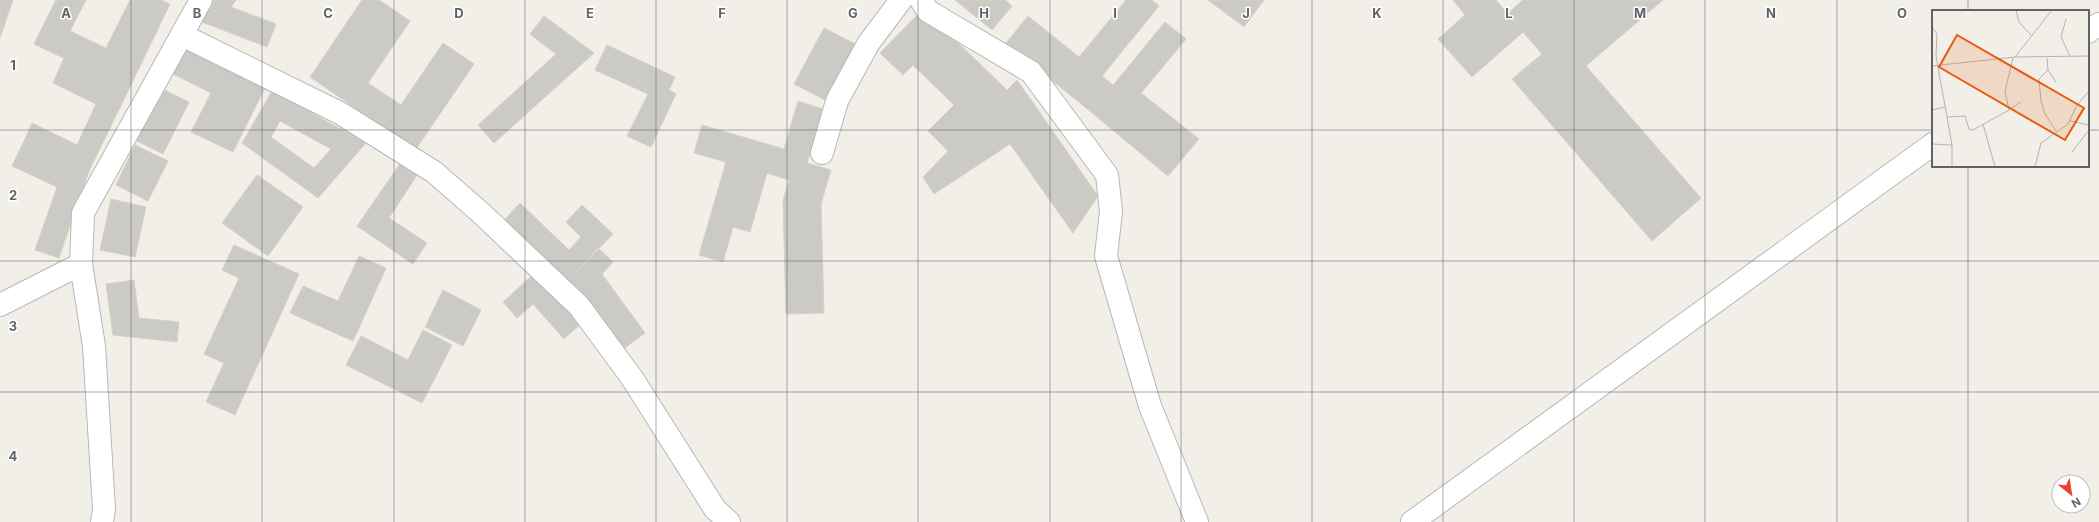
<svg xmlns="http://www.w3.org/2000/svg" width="2099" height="522" viewBox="0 0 2099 522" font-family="Inter,sans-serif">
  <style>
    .building { fill: #cccac5; stroke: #d6d1c6; fill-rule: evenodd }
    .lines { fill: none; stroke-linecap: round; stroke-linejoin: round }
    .minor-casing { stroke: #b5b8bc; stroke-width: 24 }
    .tertiary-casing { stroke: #b5b8bc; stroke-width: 24 }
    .minor { stroke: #fff; stroke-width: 22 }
    .tertiary { stroke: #fff; stroke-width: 22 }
    .grid { fill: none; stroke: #5f6368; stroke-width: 1; stroke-opacity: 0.55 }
    .inset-road { fill: none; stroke: #b3b3b1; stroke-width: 1 }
    .view { fill: #e8590c; fill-opacity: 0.15; stroke: #e8590c; stroke-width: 2 }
    .inset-edge { fill: none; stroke: #5f6368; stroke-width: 2 }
    .grid-label { font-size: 13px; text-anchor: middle; font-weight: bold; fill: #5f6368; stroke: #fff; stroke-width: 3; stroke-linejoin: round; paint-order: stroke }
  </style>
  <rect width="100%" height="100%" fill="#f1efe8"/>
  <!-- building -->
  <path class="building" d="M0 0H13L0 38Z
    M56 0H86L70 31 106 48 130 0H161L170 4 129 89 34 44Z
    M205 0H236L231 7 276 24 267 47 194 19Z
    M362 0H379L410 21 368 83 401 105 443 43 474 64 416 149 310 77Z
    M955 0H1005L1012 6 992 30Z
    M1126 0H1152L1159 6 1102 76 1113 85 1091 112 1006 43 1028 16 1079 57Z
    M1208 0H1264L1244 27Z
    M1453 0H1496L1523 32 1472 77 1438 39 1465 15Z
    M1523 0H1663L1586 66 1701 198 1652 241 1512 79 1542 54 1507 14Z
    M923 9 1007 90 948 151 928 131 954 105 913 65 903 75 880 53Z
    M544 16 594 53 494 143 478 125 556 54 530 34Z
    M1165 22 1186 39 1141 93 1199 139 1168 176 1091 112Z
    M824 28 857 45 827 101 794 84Z
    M185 44 267 84 233 152 191 132 211 93 171 73Z
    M607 45 675 77 669 90 676 94 651 147 627 136 648 94 595 70Z
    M64 58 129 89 89 171 25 139 32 123 77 145 96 104 53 83Z
    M1017 80 1098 196 1073 233 1010 144 934 194 923 177Z
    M158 87 189 102 163 154 133 139Z
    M272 91 366 143 318 198 242 143ZM280 121 331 149 314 168 271 137Z
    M798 101 823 109 807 163 831 170 821 204 824 313 786 314 783 200 789 180 767 173 750 232 733 227 723 262 699 255 726 162 694 153 702 125 784 149Z
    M25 139 89 171 59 258 35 250 57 187 12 166Z
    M135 145 168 161 148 201 116 185Z
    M402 161 419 172 389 218 427 243 413 264 357 226Z
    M257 175 303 207 268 256 222 223Z
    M111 199 146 207 135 257 100 250Z
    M520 203 569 250 581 237 566 222 582 205 613 234 568 281 504 220Z
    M234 245 299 274 235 415 206 402 224 363 204 354 239 278 222 270Z
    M598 248 613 262 602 274 645 333 622 350 568 281Z
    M359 256 386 268 353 341 290 313 303 286 338 301Z
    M538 270 583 322 564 339 533 304 517 318 503 302Z
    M134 280 139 318 179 322 177 342 113 335 106 284Z
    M443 290 481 310 463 346 425 327Z
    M423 330 452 345 422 403 346 365 361 336 408 360Z"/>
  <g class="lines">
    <defs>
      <path id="minor" d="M921 0 928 11 1031 72 1107 175 1111 211 1106 256 1150 406 1197 522
        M182 35 340 113 434 172 481 213 579 306 632 378 715 509 729 522
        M822 153 837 101 868 44 901 0
        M0 305 81 264
        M102 522 104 509 94 346 81 264 83 213 201 0"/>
      <path id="tertiary" d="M2088 32 2099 24
        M1412 522 1933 144"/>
    </defs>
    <!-- minor casing -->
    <use href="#minor" class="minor-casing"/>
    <!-- tertiary casing -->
    <use href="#tertiary" class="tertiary-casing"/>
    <!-- minor -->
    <use href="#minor" class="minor"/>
    <!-- tertiary -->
    <use href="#tertiary" class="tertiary"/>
  </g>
  <!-- grid -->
  <path class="grid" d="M131 0V522M262 0V522M394 0V522M525 0V522M656 0V522M787 0V522M918 0V522M1050 0V522M1181 0V522M1312 0V522M1443 0V522M1574 0V522M1705 0V522M1837 0V522M1968 0V11M0 130H1933M2088 130H2099M1968 166V522M0 261H2099M0 392H2099"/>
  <!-- overview -->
  <g transform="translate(1932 10)">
    <rect width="157" height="157" fill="#f1efe8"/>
    <path class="inset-road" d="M84 0 87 12 99 25M134 9 129 27 138 46M0 17 5 24 4 46 20 135V157M83 47 120 0M115 48 116 60 107 69 109 91 113 104 124 121M0 56 83 47 157 46M116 60 124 72M78 99 89 92M0 100 13 97M15 107 33 106 37 119 41 120 77 100 73 81 81 48M138 111 157 115M51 114 63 157M0 134 20 135M140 142 157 120M103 157 109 133 136 114 145 95 157 81"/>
    <path class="view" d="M25 25 152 98 133 130 7 57Z"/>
    <rect width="157" height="157" class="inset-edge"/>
  </g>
  <g class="grid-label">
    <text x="66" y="18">A</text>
    <text x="197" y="18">B</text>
    <text x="328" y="18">C</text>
    <text x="459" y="18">D</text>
    <text x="590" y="18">E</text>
    <text x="722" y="18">F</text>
    <text x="853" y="18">G</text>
    <text x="984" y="18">H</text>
    <text x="1115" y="18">I</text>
    <text x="1246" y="18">J</text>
    <text x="1377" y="18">K</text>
    <text x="1509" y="18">L</text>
    <text x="1640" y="18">M</text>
    <text x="1771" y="18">N</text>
    <text x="1902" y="18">O</text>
    <text x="13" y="70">1</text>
    <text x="13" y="200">2</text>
    <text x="13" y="331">3</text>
    <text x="13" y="461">4</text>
  </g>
  <!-- north arrow -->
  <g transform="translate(2071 494) rotate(150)"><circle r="19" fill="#ffffff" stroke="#bfc1c3"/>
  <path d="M0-3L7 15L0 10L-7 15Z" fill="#ea4335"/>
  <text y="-6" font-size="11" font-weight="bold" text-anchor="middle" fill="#5f6368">N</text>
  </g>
</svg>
